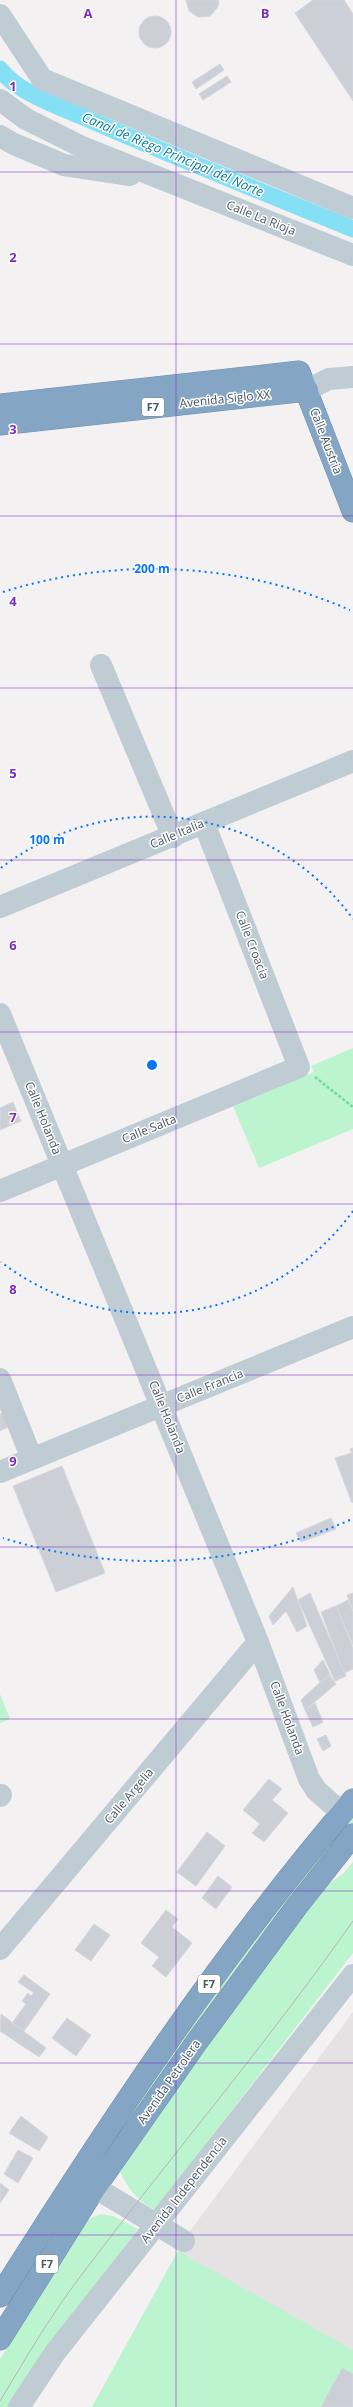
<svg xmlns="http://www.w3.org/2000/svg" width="353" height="2407" viewBox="0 0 353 2407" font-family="'Open Sans',sans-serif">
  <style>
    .education { fill: #e5e2e3 }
    .green { fill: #bcf4d0 }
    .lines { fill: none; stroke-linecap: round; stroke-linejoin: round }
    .canal { stroke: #85e0f5; stroke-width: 17 }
    .building { fill: #ccd0d6; stroke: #d4d7dd }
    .highway-casing { stroke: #6f90b0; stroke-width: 23 }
    .path { stroke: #70d6a2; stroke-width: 2.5; stroke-dasharray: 3 2; stroke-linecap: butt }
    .minor { stroke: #c0ccd4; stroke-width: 22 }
    .highway { stroke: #84a5c4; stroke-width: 22 }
    .tram { stroke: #b2b6bc; stroke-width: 1 }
    .grid { fill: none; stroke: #7b2cbf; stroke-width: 1; stroke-opacity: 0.55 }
    .ring { fill: none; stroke: #0675f8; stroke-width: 2; stroke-dasharray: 2 4 }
    .labels { text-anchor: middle; stroke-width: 3; stroke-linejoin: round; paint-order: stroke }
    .shield { fill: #fff; stroke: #7e8890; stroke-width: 1 }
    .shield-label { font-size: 11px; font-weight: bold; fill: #465561 }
    .street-label { font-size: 12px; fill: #465561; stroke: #fff }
    .water-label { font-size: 13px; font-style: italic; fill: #037c98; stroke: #fff }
    .grid-label { font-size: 13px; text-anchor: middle; font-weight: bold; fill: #7b2cbf; stroke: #fff; stroke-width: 3; stroke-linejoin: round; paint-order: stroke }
    .centre { fill: #0675f8; stroke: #fff; stroke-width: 2 }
    .ring-label { font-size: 12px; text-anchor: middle; font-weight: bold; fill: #0675f8; stroke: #fff; stroke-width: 3; stroke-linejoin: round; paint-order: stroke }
  </style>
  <rect width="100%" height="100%" fill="#f3f1f1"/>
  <!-- education -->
  <path class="education" d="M353 2012V2407H92L190 2231Z"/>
  <!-- green -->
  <path class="green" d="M353 1048V1129L259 1168 233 1106 314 1072 311 1066Z
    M0 1694 10 1719 0 1723Z
    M353 1814V1824L306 1882 107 2160 92 2170C172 2047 261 1928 353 1814Z
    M353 1862V1953L155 2210C137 2200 129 2190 120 2172L228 2014 324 1887 343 1874Z
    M101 2214 113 2216 138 2229 47 2349 11 2407H0V2359L86 2220Z
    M178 2251 353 2350V2374L342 2368 321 2407H92Z"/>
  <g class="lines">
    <!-- canal -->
    <path class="canal" d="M0 69C18 94 66 109 95 122 180 159 267 194 353 229"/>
  </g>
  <!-- building -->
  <path class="building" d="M186 0H218L219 3 217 8 210 16 198 17 189 11Z
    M313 0H344L353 14V101L295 13Z
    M139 32a16 16 0 1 1 32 0a16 16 0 1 1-32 0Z
    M220 64 224 70 196 89 192 82Z
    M227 76 231 82 203 100 199 94Z
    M13 1102 21 1121 0 1130V1108Z
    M3 1413 8 1427 0 1431V1414Z
    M353 1448V1502L352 1503 335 1458 352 1453 350 1449Z
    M62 1466 105 1573 56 1592 13 1486Z
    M331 1518 336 1529 301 1542 296 1533Z
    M293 1587 307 1626 297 1632 286 1611 273 1625 269 1616Z
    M310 1593 346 1676 335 1681 298 1600Z
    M353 1593V1610L347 1595Z
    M348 1600 353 1612V1645L336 1606Z
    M336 1606 353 1648V1669L344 1673 321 1612Z
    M323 1660 331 1676 320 1682 314 1670Z
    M329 1674 336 1684 305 1710 301 1700Z
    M315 1703 323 1722 313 1727 305 1710Z
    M326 1735 331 1746 323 1751 317 1739Z
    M269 1779 282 1789 272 1800 288 1813 264 1842 252 1833 260 1824 243 1810Z
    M207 1832 225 1846 196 1886 177 1872Z
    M218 1876 232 1887 216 1909 202 1898Z
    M166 1910 178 1919 172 1927 192 1943 166 1977 152 1966 159 1957 141 1943Z
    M94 1924 110 1935 91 1961 75 1950Z
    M24 1975 50 1994 24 2031 12 2023 26 2004 22 2001 28 1993 31 1996 34 1993 18 1982Z
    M1 2014 46 2048 39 2057 0 2031Z
    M67 2018 91 2035 76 2056 52 2038Z
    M21 2116 48 2137 39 2151 9 2133Z
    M18 2150 33 2158 18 2183 4 2174Z
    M0 2183 9 2190 0 2203Z
    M342 2368 353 2374V2407H321Z"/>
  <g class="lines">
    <defs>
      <path id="highway" d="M0 405 299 372 353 511
        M0 424 307 390
        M0 2296C108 2125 221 1954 353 1800
        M0 2339 94 2189 196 2043 297 1906 353 1835"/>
    </defs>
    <!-- highway casing -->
    <use href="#highway" class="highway-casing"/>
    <!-- path -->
    <path class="path" d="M315 1077 353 1107"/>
    <!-- minor -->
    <path class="minor" d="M0 15 42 79 353 208
      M0 100 26 119 82 147 353 255
      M0 136 14 144 64 165 130 175
      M307 390 329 379 353 377
      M101 665 173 837
      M0 907 353 761
      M0 1014 258 1642 309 1779 316 1790 342 1813
      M0 1191 299 1067 204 823
      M0 1379 32 1459
      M0 1472 353 1327
      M0 1796 1 1795
      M0 1949 258 1642
      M79 2178 184 2241
      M19 2407 54 2354 353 1975"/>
    <!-- highway -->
    <use href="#highway" class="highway"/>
    <!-- tram -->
    <path class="tram" d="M0 2401C27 2356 54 2310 86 2269 174 2152 269 2041 353 1921"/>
  </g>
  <!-- grid -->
  <path class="grid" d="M176 0V2407M0 172H353M0 344H353M0 516H353M0 688H353M0 860H353M0 1032H353M0 1204H353M0 1375H353M0 1547H353M0 1719H353M0 1891H353M0 2063H353M0 2235H353"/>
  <!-- distance rings -->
  <g class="ring">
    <path d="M353 1211A248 248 0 0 1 1 1262M1 868A248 248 0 0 1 353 919"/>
    <path d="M350 1520A496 496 0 0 1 3 1538M3 592A496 496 0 0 1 350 610"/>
  </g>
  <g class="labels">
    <!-- shield labels -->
    <g class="shield">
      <rect x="142" y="398" width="22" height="18" rx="3"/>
      <rect x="198" y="1975" width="22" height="18" rx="3"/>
      <rect x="36" y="2255" width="22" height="18" rx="3"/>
    </g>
    <g class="shield-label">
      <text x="153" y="411">F7</text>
      <text x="209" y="1988">F7</text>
      <text x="47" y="2268">F7</text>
    </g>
    <!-- street labels -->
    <g class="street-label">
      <text transform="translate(261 218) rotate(22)" y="4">Calle La Rioja</text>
      <text transform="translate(225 399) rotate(-6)" y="4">Avenida Siglo XX</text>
      <text transform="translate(326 441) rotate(69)" y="4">Calle Austria</text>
      <text transform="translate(177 834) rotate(-23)" y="4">Calle Italia</text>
      <text transform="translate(252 945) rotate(69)" y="4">Calle Croacia</text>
      <text transform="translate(43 1118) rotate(68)" y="4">Calle Holanda</text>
      <text transform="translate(149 1129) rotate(-22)" y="4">Calle Salta</text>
      <text transform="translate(210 1386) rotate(-22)" y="4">Calle Francia</text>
      <text transform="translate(167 1417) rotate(68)" y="4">Calle Holanda</text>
      <text transform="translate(287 1718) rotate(70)" y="4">Calle Holanda</text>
      <text transform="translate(129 1796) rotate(-50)" y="4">Calle Argelia</text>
      <text transform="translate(169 2082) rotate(-55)" y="4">Avenida Petrolera</text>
      <text transform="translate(184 2190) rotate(-52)" y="4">Avenida Independencia</text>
    </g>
    <!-- water labels -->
    <g class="water-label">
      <text transform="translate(173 154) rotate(23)" y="5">Canal de Riego Principal del Norte</text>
    </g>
  </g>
  <g class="grid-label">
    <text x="88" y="18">A</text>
    <text x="265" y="18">B</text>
    <text x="13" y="91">1</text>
    <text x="13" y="262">2</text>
    <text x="13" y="434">3</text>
    <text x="13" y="606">4</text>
    <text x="13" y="778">5</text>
    <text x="13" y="950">6</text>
    <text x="13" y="1122">7</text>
    <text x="13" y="1294">8</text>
    <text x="13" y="1466">9</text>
  </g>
  <circle cx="152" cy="1065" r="6" class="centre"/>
  <g class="ring-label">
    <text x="152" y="573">200 m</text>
    <text x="47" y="844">100 m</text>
  </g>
</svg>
